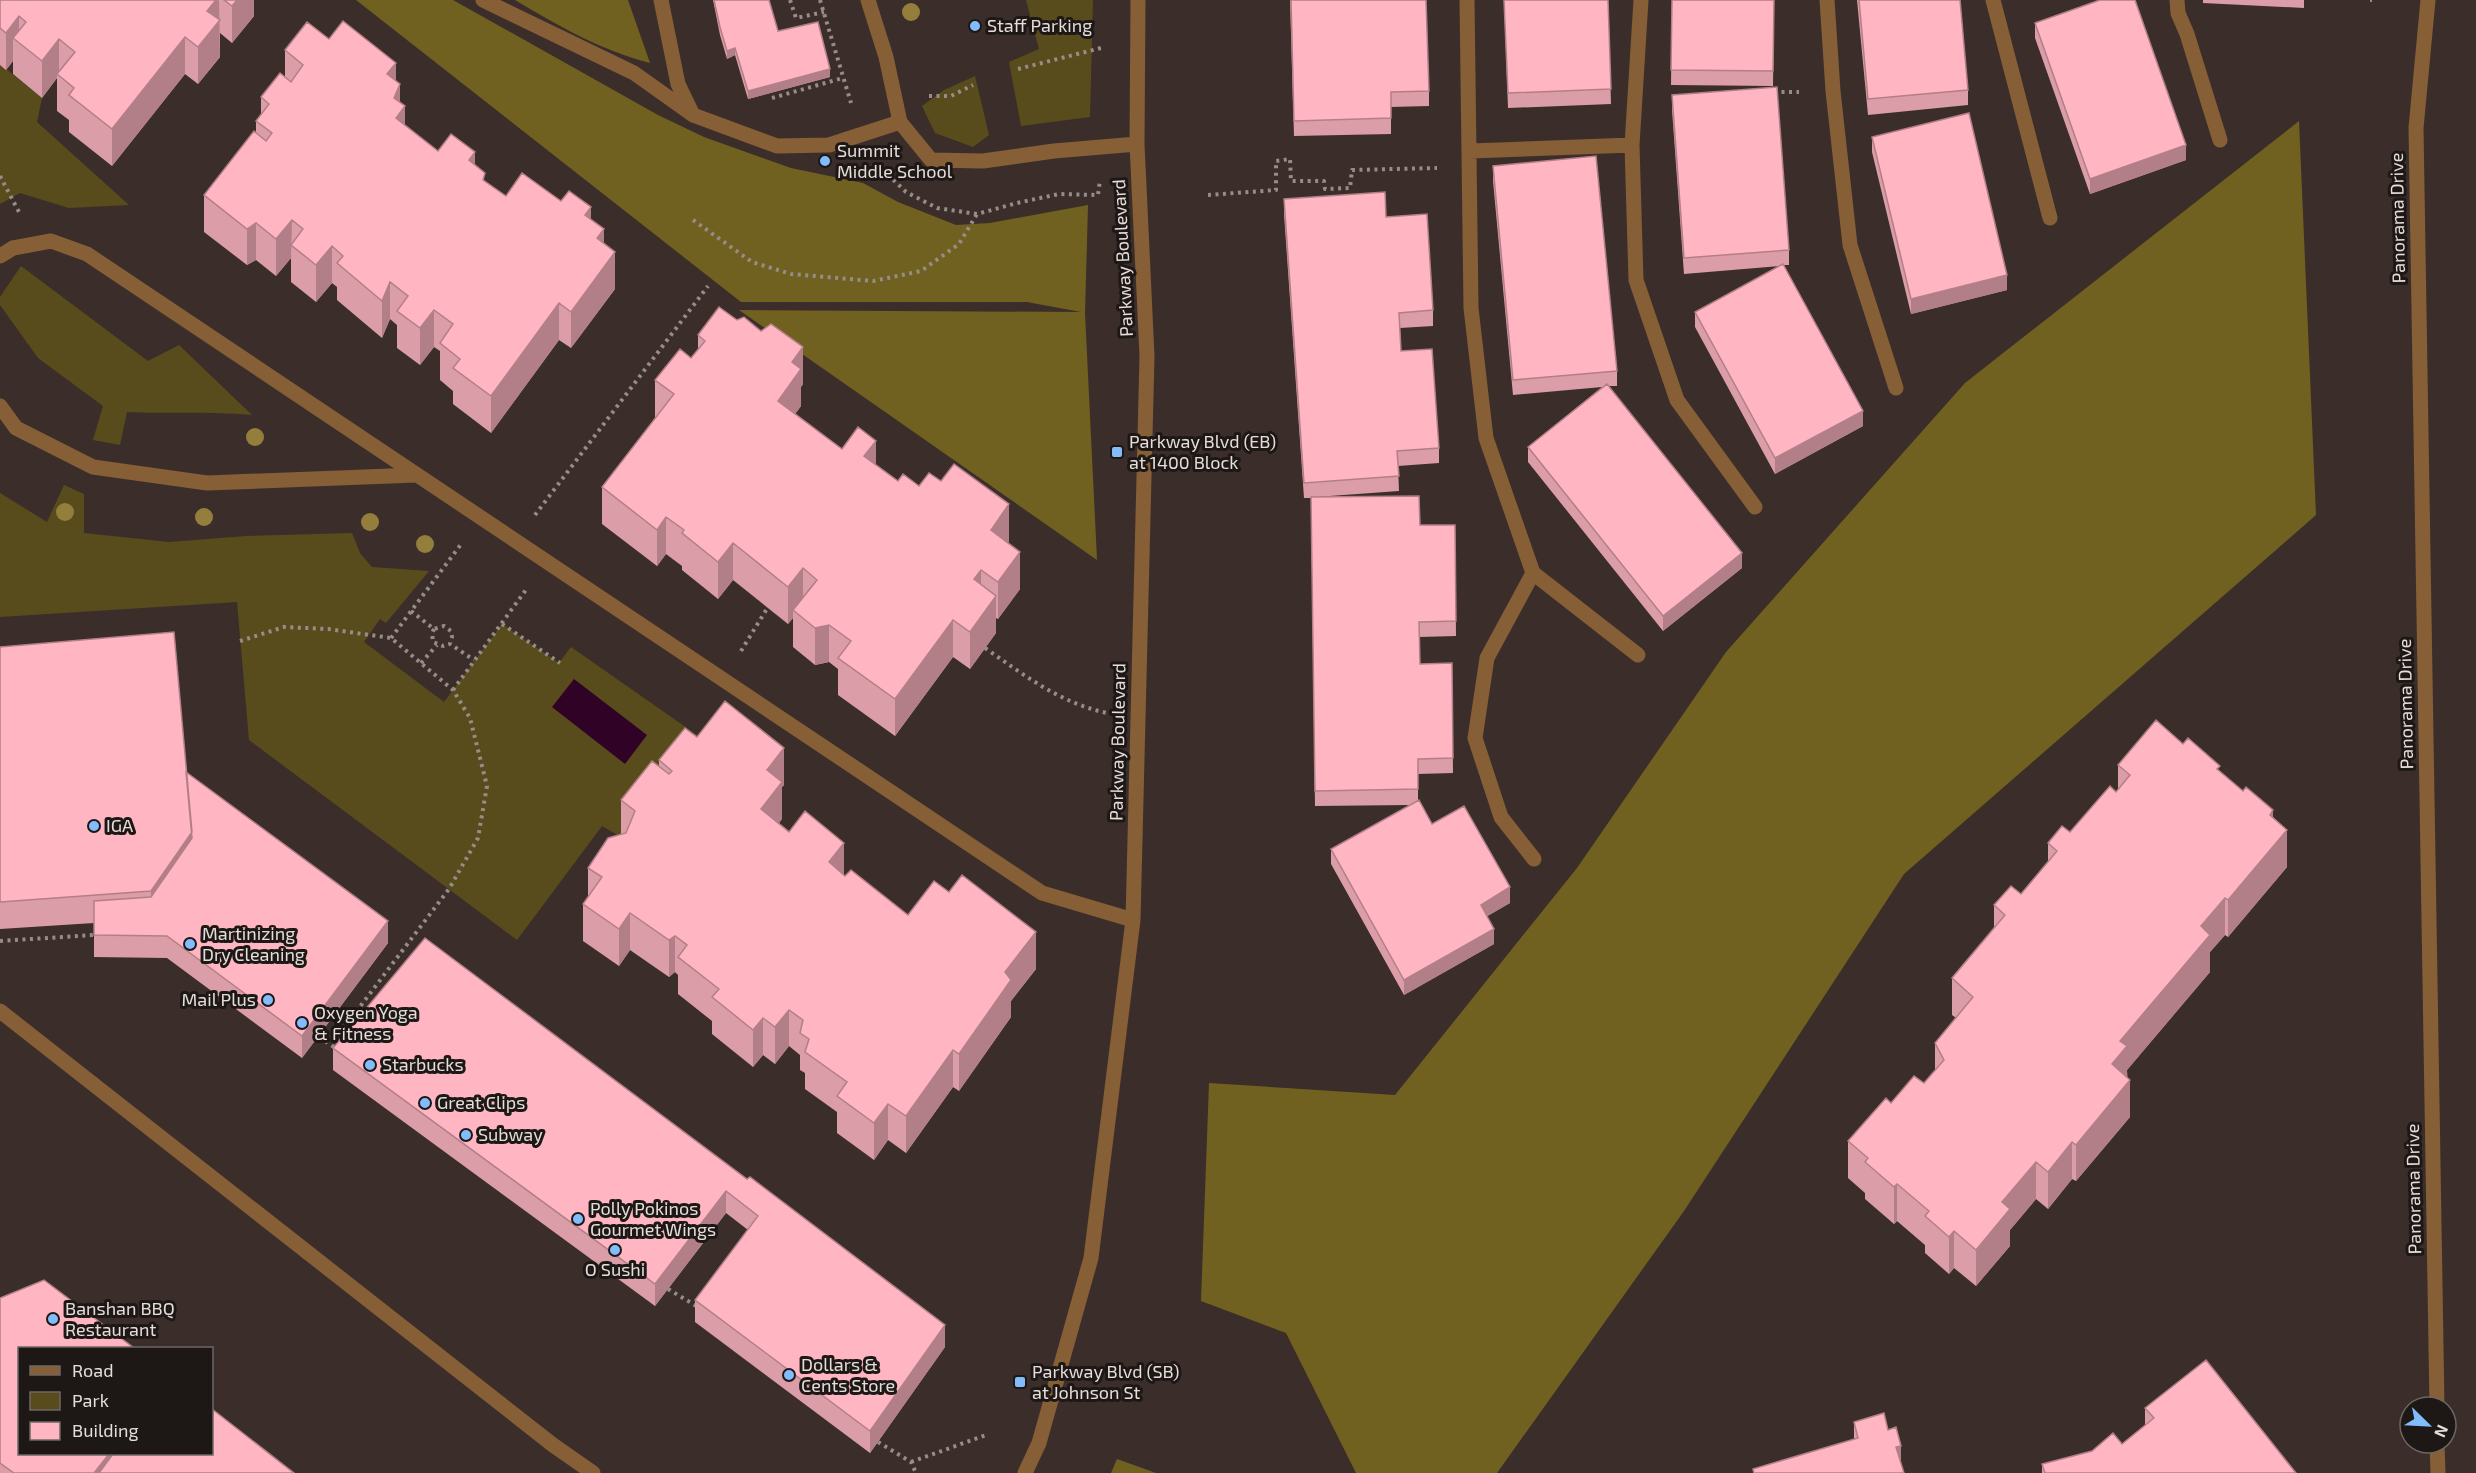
<svg xmlns="http://www.w3.org/2000/svg" width="2476" height="1473" viewBox="0 0 2476 1473" font-family="'Exo 2',sans-serif">
  <style>
    .green { fill: #584c1c }
    .forest { fill: #716120 }
    .water { fill: #300326 }
    .lines { fill: none; stroke-linecap: round; stroke-linejoin: round }
    .path { stroke: #978c88; stroke-width: 4; stroke-dasharray: 3 4.5; stroke-linecap: butt }
    .minor { stroke: #865f37; stroke-width: 15 }
    .tree { fill: #937e3c }
    .wall { fill: #db9da7 }
    .shaded-wall { fill: #b27f88 }
    .building { fill: #ffb6c2; stroke: #b27f88; stroke-width: 1.5 }
    .poi-dot { fill: #83bcfb; stroke: #1d1816; stroke-width: 2 }
    .labels { text-anchor: middle; stroke-width: 6; stroke-linejoin: round; paint-order: stroke }
    .poi-label { font-size: 18px; fill: #e6ddda; stroke: #1d1816; text-anchor: start }
    .street-label { font-size: 18px; fill: #e6ddda; stroke: #1d1816 }
  </style>
  <rect width="100%" height="100%" fill="#3b2e2a"/>
  <!-- green -->
  <path class="green" d="M1026 0H1093L1090 117 1021 126 1009 62 1039 49Z
    M0 64 42 98 37 122 129 205 69 208 20 193 0 204Z
    M975 76 989 135 973 147 935 133 922 106 944 90Z
    M21 266 148 361 179 345 252 415C210 411 169 414 127 412L120 445 93 440 103 406 38 358 0 305V297Z
    M64 485 84 494V533L169 542 246 536 352 533 360 553 372 567 429 571 386 623 380 619 364 642 444 702 502 624 559 663 571 647 717 749 621 837 602 826 517 940 249 740 237 602 0 617V493L47 522Z"/>
  <!-- forest -->
  <path class="forest" d="M356 0H453L658 115 704 137 791 168 863 183 898 202 956 225 990 223 1088 205 1085 313 1097 560 739 310 1081 312 1027 302H741Z
    M515 0H628L650 63C602 51 557 25 515 0Z
    M2299 121 2316 515 1904 874 1684 1211 1497 1473H1356L1286 1333 1201 1301 1209 1083 1395 1095 1577 868 1726 652 1965 383Z
    M1117 1459 1156 1473H1111Z"/>
  <!-- water -->
  <path class="water" d="M574 679 647 735 625 764 552 707Z"/>
  <g class="lines">
    <!-- path -->
    <path class="path" d="M790 0 796 18 824 12
      M820 0 851 103
      M2370 0H2372
      M1018 69 1101 48
      M1774 92H1799
      M929 96H951L973 85
      M772 98 843 78
      M877 164 906 192 937 208 977 214 1017 203 1059 194 1098 195 1100 180
      M0 176 20 214
      M1208 195 1276 190V161L1290 159 1291 181H1324L1325 189 1350 188 1352 170 1437 168
      M693 220 752 262 791 274 873 281 921 271 959 244 977 214
      M535 515 708 286
      M411 611 434 629 444 626 451 631 452 637 450 644 474 660
      M502 624 560 663
      M434 629 432 633 433 642 443 646 450 644
      M391 638 462 543
      M240 641 284 627 328 629 391 638 453 690 470 718 487 786 478 838 449 889 331 1045
      M985 648C1024 675 1060 703 1107 713
      M741 651 768 607
      M421 663 437 645
      M453 690 528 587
      M0 941 94 935
      M319 1037 337 1049
      M668 1289 698 1307
      M878 1442 911 1462 916 1473
      M911 1462 986 1435"/>
    <!-- minor -->
    <path class="minor" d="M483 0 634 73 693 115 777 146 829 145 900 122
      M661 0 678 84 692 113
      M868 0 886 57 900 122 931 160 983 161 1054 151 1137 144
      M1467 0 1471 308 1486 438 1533 573 1638 655
      M1641 0 1632 145 1636 280 1677 400 1755 507
      M1827 0 1833 91 1850 245 1896 388
      M1993 0 2050 218
      M2177 0 2178 13 2187 34 2220 140
      M2428 0 2416 128 2437 1407
      M1470 151 1632 145
      M0 256 13 248 51 241 87 254 1042 893 1133 920
      M0 406 16 428 93 467 207 483 416 475
      M1533 573 1487 658 1475 738 1501 817 1534 859
      M0 1011 553 1445 593 1473
      M2437 1443 2438 1473
      M1025 1473 1039 1443 1091 1258 1133 920 1147 356 1137 144 1138 0"/>
  </g>
  <!-- trees -->
  <g class="tree">
    <circle cx="911" cy="12" r="9"/>
    <circle cx="255" cy="437" r="9"/>
    <circle cx="65" cy="512" r="9"/>
    <circle cx="204" cy="517" r="9"/>
    <circle cx="370" cy="522" r="9"/>
    <circle cx="425" cy="544" r="9"/>
  </g>
  <!-- wall -->
  <path class="wall" d="M0 0H254V16L232 43 220 33V57L198 84 185 74 112 166 69 132V120L57 111V78L42 98 13 74V61L6 70 0 65Z
    M713 0H769L778 31 830 77 748 99 735 55 727 59 720 35Z
    M1290 0 1429 91V106L1391 107V134L1294 136Z
    M1504 0H1608L1611 104 1508 108Z
    M1672 0H1774L1773 86 1671 85Z
    M1857 0H1960L1968 90V105L1868 115Z
    M2203 0H2304V8L2203 3Z
    M2035 23 2186 160 2090 194 2035 38Z
    M329 39 396 81 405 125 438 151 475 164 485 181 506 196 561 201 591 219 604 243 615 289 571 348 559 340 491 433 453 404V391L440 380V351L434 347 420 365 397 348V325L390 319 382 338 337 300V287L332 283 316 302 291 282V258L276 276 256 260 247 265 204 232V195L256 133V121L261 115V97L285 78V50Z
    M1672 95 1789 250V265H1784L1863 426 1775 474 1695 327V312L1780 266 1684 274 1672 110Z
    M1872 137 2007 290 1911 314 1872 152Z
    M1493 166 1617 371V386H1609L1742 568 1663 631 1528 462V447L1602 387 1513 395 1493 181Z
    M1284 199 1386 217 1433 310V326L1400 328 1401 351 1439 448V463L1398 466 1399 491 1316 497 1420 525H1455L1456 636 1419 637 1420 664 1452 663 1453 773 1418 774V800L1432 824 1510 903 1487 916 1494 944 1404 995 1331 864V849L1410 805 1315 806 1311 498H1304L1284 214Z
    M698 335 803 384 801 387V406L795 414 842 449 876 465 898 481 919 486 1009 541 1008 543 1020 589 998 619 996 618V633L970 669 953 657 895 736 838 695V669L829 662 815 665 793 647V618L788 624 733 580 718 599 682 570V566L666 554 657 566 602 524V487L656 418 655 417V380L691 358 698 350Z
    M0 647 186 772 388 943 302 1058 167 958 94 957V923L0 929Z
    M697 737 784 785 782 787V819L779 823 844 875 908 915 1036 969 1011 1001V1017L959 1091 953 1087 906 1153 888 1140 874 1160 837 1133V1112L805 1089V1073L800 1070V1055L789 1046 775 1064 763 1055 753 1067 712 1034V1021L678 994V975L675 972 669 977 630 950 619 966 583 941V904L588 897V868L621 834V800L659 766V760Z
    M2183 744 2220 771 2273 818 2287 867 2228 937 2225 935 2210 952V972L2127 1070 2130 1117 2076 1181 2072 1179 2048 1209 2036 1199 2010 1230V1246L1976 1286 1954 1268 1949 1274 1925 1253V1245L1897 1221 1894 1224 1865 1199V1193L1848 1178V1141L1891 1103 1924 1083 1935 1071V1043L1956 1018 1952 1015V978L1994 928V905L2021 894 2048 862V843L2070 832 2116 792 2118 789V765Z
    M333 1048 747 1179 945 1347 870 1453 695 1322V1300L748 1230 726 1213 655 1306 333 1070Z
    M0 1298 20 1348 294 1473H0Z
    M2145 1408 2296 1473H2042V1464L2122 1444 2145 1425Z
    M1854 1422 1888 1430 1904 1473H1753V1469L1854 1439Z"/>
  <!-- shaded-wall -->
  <path class="shaded-wall" d="M216 0H219L220 57 198 84V47L207 11Z
    M237 0H254V16L232 43V6Z
    M19 16V42L13 38V61L6 70V33Z
    M185 37V74L112 166V129Z
    M59 39V75L57 74V78L42 98V61Z
    M735 48V55L727 59V51Z
    M396 63V93L400 84V113L405 106V143L396 155 387 74Z
    M830 69V77L748 99V91Z
    M2186 145V160L2090 194V179Z
    M475 152V189L469 160Z
    M591 207V244L585 215Z
    M292 220 291 258 276 276V239Z
    M256 223V260L247 265V229Z
    M604 229V266L597 238Z
    M332 246V283L316 302V265Z
    M615 252V289L571 348V312Z
    M2007 275V290L1911 314V299Z
    M390 282V319L382 338V301Z
    M559 303V340L491 433V396Z
    M434 310V347L420 365V328Z
    M803 347V384L801 387V406L778 438V401L792 362Z
    M1863 411V426L1775 474V458Z
    M876 441V478L864 456Z
    M1009 504V541L991 567V530Z
    M666 517V554L657 566V530Z
    M733 543V580L718 599V562Z
    M1020 552V589L998 619V582Z
    M1742 553V568L1663 631V616Z
    M803 568V605L793 610V618L788 624V587Z
    M981 570V606L974 579Z
    M996 596V633L970 669V632Z
    M953 620V657L895 736V699Z
    M829 625V662L815 665V628Z
    M784 748V785L782 787V819L761 846V809L767 770Z
    M2273 810V847L2287 830V867L2228 937V900L2270 815Z
    M192 832V860L151 919V891Z
    M844 843V880L829 862Z
    M1510 887V903L1481 920V905Z
    M2225 898V935L2210 952V972L2127 1070V1083L2112 1064 2120 1041 2201 926Z
    M630 913V950L619 966V929Z
    M388 921V943L302 1058V1036Z
    M1494 929V944L1404 995V980Z
    M1036 932V969L1011 1001V1017L959 1091V1054L1005 972Z
    M675 936V972L669 977V940Z
    M789 1010V1046L775 1064V1027Z
    M763 1018V1055L753 1067V1030Z
    M953 1050V1087L906 1153V1116Z
    M2130 1080V1117L2076 1181V1145Z
    M888 1104V1140L874 1160V1123Z
    M2072 1142V1179L2048 1209V1172Z
    M2036 1162V1199L2010 1230V1246L1976 1286V1250L2002 1202Z
    M1897 1184V1221L1894 1224V1187Z
    M726 1191V1213L655 1306V1284Z
    M1954 1231V1268L1949 1274V1237Z
    M945 1325V1347L870 1453V1431Z
    M1901 1446V1473L1896 1447Z
    M109 1454H125L111 1473H94Z"/>
  <!-- building -->
  <path class="building" d="M0 0H216L207 11 220 20 198 47 185 37 112 129 69 95 74 88 57 74 75 52 59 39 42 61 13 38 26 22 19 16 6 33 0 28Z
    M224 0H237L232 6Z
    M714 0H769L778 31 818 22 830 69 748 91 735 48 727 51 720 27Z
    M1291 0H1426L1429 91 1391 92V118L1294 121Z
    M1504 0H1608L1611 89 1508 93Z
    M1672 0H1774L1773 71 1671 70Z
    M1859 0H1960L1968 90 1868 99Z
    M2100 0H2135L2186 145 2090 179 2035 23Z
    M343 21 396 63 387 74 400 84 394 98 405 106 396 118 438 151 451 134 475 152 469 160 485 173 483 180 506 196 522 173 561 201 569 191 591 207 585 215 604 229 597 238 615 252 571 312 559 303 491 396 453 368 460 359 440 343 453 324 434 310 420 328 397 311 408 296 390 282 382 301 337 263 343 256 332 246 316 265 291 245 303 229 292 220 276 239 256 223 247 229 204 195 254 131 266 141 272 133 256 121 269 104 261 97 280 73 291 82 303 65 285 50 307 22 329 39Z
    M1777 87 1789 250 1684 258 1672 95Z
    M1969 113 2007 275 1911 299 1872 137Z
    M1596 156 1617 371 1513 380 1493 166Z
    M1385 192 1386 217 1427 214 1433 310 1399 313 1401 351 1432 349 1439 448 1397 451 1399 476 1304 483 1284 199Z
    M1783 264 1863 411 1775 458 1695 312Z
    M719 307 737 320 744 317 761 331 771 324 803 347 792 362 801 369 778 401 842 449 858 427 876 441 864 456 898 481 903 474 919 486 929 473 941 481 954 464 1009 504 991 530 1020 552 998 582 981 570 974 579 996 596 970 632 953 620 895 699 838 658 851 641 829 625 815 628 793 610 817 580 803 568 788 587 733 543 718 562 682 533 684 530 666 517 657 530 602 487 674 394 655 380 680 349 691 358 705 341 698 335Z
    M1607 384 1742 553 1663 616 1528 447Z
    M1419 496 1420 525H1455L1456 621 1419 622 1420 664 1452 663 1453 758 1418 759V789L1315 791 1311 497Z
    M174 632 192 832 151 891 0 902V647Z
    M725 701 784 748 767 770 782 782 761 809 789 832 805 811 844 843 829 862 845 876 851 870 908 915 934 881 949 892 962 875 1036 932 1005 972 1011 980 959 1054 953 1050 906 1116 888 1104 874 1123 837 1096 847 1082 805 1052 809 1039 800 1033 803 1020 789 1010 775 1027 763 1018 753 1030 712 997 719 989 678 957 687 945 675 936 669 940 630 913 619 929 583 904 602 877 588 868 608 838 626 833 635 811 621 800 652 761 669 774 672 771 659 760 685 728 697 737Z
    M2156 720 2183 744 2188 738 2220 766 2217 769 2243 791 2246 787 2273 810 2270 815 2287 830 2228 900 2225 898 2201 926 2210 935 2120 1041 2127 1046 2112 1064 2130 1080 2076 1145 2072 1142 2048 1172 2036 1162 2002 1202 2010 1209 1976 1250 1954 1231 1949 1237 1925 1216 1929 1211 1897 1184 1894 1187 1865 1162 1868 1158 1848 1141 1886 1098 1891 1103 1914 1076 1924 1083 1944 1060 1935 1043 1973 997 1952 978 2005 915 1994 905 2011 886 2021 894 2057 851 2048 843 2062 826 2070 832 2110 786 2116 792 2130 775 2118 765Z
    M186 772 388 921 302 1036 167 936 94 935V901L151 897 192 838Z
    M1419 800 1432 824 1464 806 1510 887 1481 905 1494 929 1404 980 1331 849Z
    M425 938 747 1179 750 1177 945 1325 870 1431 695 1300 758 1216 726 1191 655 1284 333 1048Z
    M44 1280 134 1348H20V1454H109L94 1473H14L0 1463V1298Z
    M2206 1360 2296 1473H2045L2042 1464 2092 1451 2113 1433 2122 1444 2154 1418 2145 1408Z
    M212 1409 294 1473H99L113 1454H212Z
    M1884 1413 1888 1430 1896 1427 1901 1446 1896 1447 1904 1473H1754L1753 1469 1858 1438 1854 1422Z"/>
  <!-- markers -->
  <g class="poi-dot">
    <circle cx="975" cy="26" r="6"/>
    <circle cx="825" cy="161" r="6"/>
    <rect x="1111" y="446" width="12" height="12" rx="3"/>
    <circle cx="94" cy="826" r="6"/>
    <circle cx="190" cy="944" r="6"/>
    <circle cx="268" cy="1000" r="6"/>
    <circle cx="302" cy="1023" r="6"/>
    <circle cx="370" cy="1065" r="6"/>
    <circle cx="425" cy="1103" r="6"/>
    <circle cx="466" cy="1135" r="6"/>
    <circle cx="578" cy="1219" r="6"/>
    <circle cx="615" cy="1250" r="6"/>
    <circle cx="53" cy="1319" r="6"/>
    <circle cx="789" cy="1375" r="6"/>
    <rect x="1014" y="1376" width="12" height="12" rx="3"/>
  </g>
  <g class="labels">
    <!-- poi labels -->
    <g class="poi-label">
      <text x="987" y="32">Staff Parking</text>
      <text x="837" y="157">Summit<tspan x="837" dy="21">Middle School</tspan></text>
      <text x="1129" y="448">Parkway Blvd (EB)<tspan x="1129" dy="21">at 1400 Block</tspan></text>
      <text x="106" y="832">IGA</text>
      <text x="202" y="940">Martinizing<tspan x="202" dy="21">Dry Cleaning</tspan></text>
      <text x="256" y="1006" text-anchor="end">Mail Plus</text>
      <text x="314" y="1019">Oxygen Yoga<tspan x="314" dy="21">&amp; Fitness</tspan></text>
      <text x="382" y="1071">Starbucks</text>
      <text x="437" y="1109">Great Clips</text>
      <text x="478" y="1141">Subway</text>
      <text x="590" y="1215">Polly Pokinos<tspan x="590" dy="21">Gourmet Wings</tspan></text>
      <text x="615" y="1276" text-anchor="middle">O Sushi</text>
      <text x="65" y="1315">Banshan BBQ<tspan x="65" dy="21">Restaurant</tspan></text>
      <text x="801" y="1371">Dollars &amp;<tspan x="801" dy="21">Cents Store</tspan></text>
      <text x="1032" y="1378">Parkway Blvd (SB)<tspan x="1032" dy="21">at Johnson St</tspan></text>
    </g>
    <!-- street labels -->
    <g class="street-label">
      <text transform="translate(2398 218) rotate(-91)" y="6">Panorama Drive</text>
      <text transform="translate(1123 258) rotate(-93)" y="6">Parkway Boulevard</text>
      <text transform="translate(2406 704) rotate(-91)" y="6">Panorama Drive</text>
      <text transform="translate(1118 742) rotate(-89)" y="6">Parkway Boulevard</text>
      <text transform="translate(2414 1189) rotate(-91)" y="6">Panorama Drive</text>
    </g>
  </g>
  <!-- legend -->
  <rect x="18" y="1347" width="195" height="108" fill="#1d1816" stroke="#6d6764" stroke-width="1.5"/>
  <rect x="30" y="1366" width="30" height="9" fill="#865f37" stroke="#6d6764" stroke-width="1.5"/>
  <text x="72" y="1377" font-size="18" fill="#e6ddda">Road</text>
  <rect x="30" y="1392" width="30" height="18" fill="#584c1c" stroke="#6d6764" stroke-width="1.5"/>
  <text x="72" y="1407" font-size="18" fill="#e6ddda">Park</text>
  <rect x="30" y="1422" width="30" height="18" fill="#ffb6c2" stroke="#6d6764" stroke-width="1.5"/>
  <text x="72" y="1437" font-size="18" fill="#e6ddda">Building</text>
  <!-- north arrow -->
  <g transform="translate(2428 1425) rotate(114)"><circle r="28" fill="#1d1816" stroke="#6d6764" stroke-width="1.5"/>
  <path d="M0-4.5L10 22L0 15L-10 22Z" fill="#83bcfb"/>
  <text y="-9" font-size="16" font-weight="bold" text-anchor="middle" fill="#e6ddda">N</text>
  </g>
</svg>
